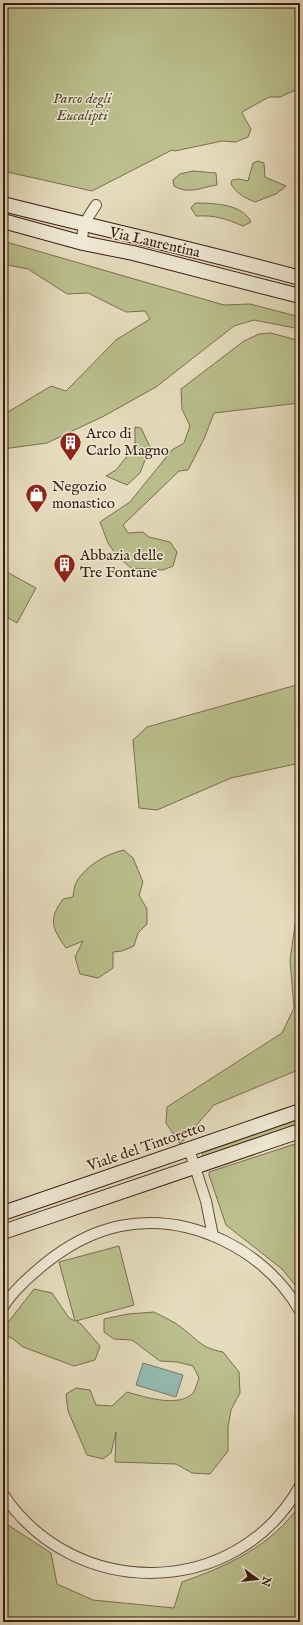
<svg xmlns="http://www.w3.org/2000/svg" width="303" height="1625" viewBox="0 0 303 1625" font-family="'IM FELL English',serif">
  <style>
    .green { fill: #babf8d; stroke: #7a6e4f }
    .water { fill: #96bbb3; stroke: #717c72 }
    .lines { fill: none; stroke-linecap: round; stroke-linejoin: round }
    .street-casing { stroke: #654d3c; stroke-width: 12 }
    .secondary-casing { stroke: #3a1d11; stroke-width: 16 }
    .street { stroke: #eee8d4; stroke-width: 10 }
    .secondary { stroke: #eee8d4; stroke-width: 14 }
    .labels { text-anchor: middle; stroke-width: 3; stroke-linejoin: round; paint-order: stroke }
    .park-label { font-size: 15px; font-style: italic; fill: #5a4630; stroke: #eee8d4 }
    .street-label { font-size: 15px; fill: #3a1d11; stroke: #eee8d4 }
    .poi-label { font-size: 15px; fill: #3a1d11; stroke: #eee8d4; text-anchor: start }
  </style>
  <rect width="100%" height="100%" fill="#e5dcbd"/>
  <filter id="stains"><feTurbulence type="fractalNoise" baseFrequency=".005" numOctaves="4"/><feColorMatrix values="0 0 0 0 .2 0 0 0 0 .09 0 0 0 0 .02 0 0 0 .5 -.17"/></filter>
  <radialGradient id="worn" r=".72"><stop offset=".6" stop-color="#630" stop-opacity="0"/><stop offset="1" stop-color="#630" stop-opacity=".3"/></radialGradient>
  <!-- green -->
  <path class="green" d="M3 3H300V88L280 97H269L242 112 243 115 251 129 248 137 236 142 222 141 175 151 172 150 92 191 3 171Z
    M258 161 264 163 265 177 286 186 276 194 255 202C245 198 237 194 231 184L232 180 239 179 248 181 253 163Z
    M193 171 216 173 217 185C202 187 189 195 174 186L173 180 180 174Z
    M195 203C213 203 243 204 251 222L243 226C226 219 216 215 196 216L191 208Z
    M3 241 224 305 250 304 300 317V329L254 320 234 326 156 387 104 416 47 443 3 449V415L51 386 66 391 116 340 150 319 145 311 126 312 88 293 67 294 28 269 3 264Z
    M271 333 300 341V403L214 413 204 439 188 470 179 471 123 525 128 533 143 532 149 537 170 542 177 552 173 566 163 570 131 568 117 556 108 543 100 522 130 502 172 450 184 443 190 426 182 409 181 389 244 341 259 334Z
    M135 427 141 428 150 447 140 473 127 485 106 476 116 470 135 446Z
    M3 570 36 588 17 623 3 615Z
    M300 684V763L231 778 157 810 139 808 133 740 147 727Z
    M124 850 133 858 143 882 139 895 147 909V924L138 933 134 946 122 951 113 952V968L98 978 80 974 75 957 83 941 66 948C52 928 48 920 63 899L73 897C74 892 74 885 77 881 87 865 106 854 124 850Z
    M300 890V1067L298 1070 214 1105 180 1144 166 1123 167 1107 282 1033 294 1008 290 960Z
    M300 1119V1123L203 1156 202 1153Z
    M295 1144H300V1291L282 1269 226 1225 209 1175V1172Z
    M119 1246 134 1305 76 1321 81 1324 100 1346 95 1360 74 1366 23 1347 13 1339 3 1334V1329L34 1289 52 1293 69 1318 75 1321 59 1262Z
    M154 1312C163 1317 174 1321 182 1328 198 1340 201 1348 223 1352L239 1372 240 1393 231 1410 228 1427V1451L210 1474 192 1473 176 1464 115 1462 116 1432 111 1453 103 1459 87 1455 68 1411 66 1394 76 1388 90 1390 96 1405 112 1406 127 1392C145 1397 175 1407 191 1395 195 1392 197 1383 199 1378L193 1366 177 1362 160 1361 132 1340 114 1339 104 1332V1319L128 1314Z
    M300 1505V1622H3V1520L5 1523 51 1553 57 1584 93 1600 174 1608 182 1582C228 1566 271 1546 300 1505Z"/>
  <!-- water -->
  <path class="water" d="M143 1363 183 1375 176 1397 136 1385Z"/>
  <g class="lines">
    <defs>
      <path id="street" d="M83 243C80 228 88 217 96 205
        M189 1149 206 1201 213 1236
        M3 1307C13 1291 28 1278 42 1266 65 1247 91 1232 120 1226 190 1212 265 1250 300 1311
        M3 1494C74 1601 236 1600 300 1486"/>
      <path id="secondary" d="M3 204C102 229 202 251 300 278
        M3 221 83 243 133 253 300 296
        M3 1213 300 1111
        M3 1232 294 1133 300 1132"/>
    </defs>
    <!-- street casing -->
    <use href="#street" class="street-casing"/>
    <!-- secondary casing -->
    <use href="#secondary" class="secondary-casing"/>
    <!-- street -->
    <use href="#street" class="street"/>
    <!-- secondary -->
    <use href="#secondary" class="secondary"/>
  </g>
  <!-- icons -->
  <defs>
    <symbol id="building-pin" viewBox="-11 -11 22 30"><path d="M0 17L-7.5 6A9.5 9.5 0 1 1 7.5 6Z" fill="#8f2418" stroke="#eee8d4"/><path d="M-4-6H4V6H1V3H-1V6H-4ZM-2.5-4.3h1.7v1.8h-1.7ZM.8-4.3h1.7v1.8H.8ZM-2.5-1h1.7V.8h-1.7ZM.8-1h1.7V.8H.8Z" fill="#fff"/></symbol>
    <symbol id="shop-pin" viewBox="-11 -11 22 30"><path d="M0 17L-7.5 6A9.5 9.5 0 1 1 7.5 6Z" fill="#8f2418" stroke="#eee8d4"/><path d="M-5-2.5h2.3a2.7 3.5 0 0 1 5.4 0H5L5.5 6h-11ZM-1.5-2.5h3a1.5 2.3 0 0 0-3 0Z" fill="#fff"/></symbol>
  </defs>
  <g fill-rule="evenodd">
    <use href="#building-pin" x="58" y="430" width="25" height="34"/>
    <use href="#shop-pin" x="24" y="482" width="25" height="34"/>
    <use href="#building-pin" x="52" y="552" width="25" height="34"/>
  </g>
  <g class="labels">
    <!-- park labels -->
    <g class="park-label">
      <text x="82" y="103">Parco degli<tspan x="82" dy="17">Eucalipti</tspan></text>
    </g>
    <!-- street labels -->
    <g class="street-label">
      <text transform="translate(155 242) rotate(13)" y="5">Via Laurentina</text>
      <text transform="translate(146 1146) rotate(-19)" y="5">Viale del Tintoretto</text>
    </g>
    <!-- poi labels -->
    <g class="poi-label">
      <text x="86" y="438">Arco di<tspan x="86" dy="17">Carlo Magno</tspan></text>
      <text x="52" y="491">Negozio<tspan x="52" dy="17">monastico</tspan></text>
      <text x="80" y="560">Abbazia delle<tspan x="80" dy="17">Tre Fontane</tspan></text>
    </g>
  </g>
  <!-- margin -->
  <rect width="303" height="1625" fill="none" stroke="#e5dcbd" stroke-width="16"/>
  <rect x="4" y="4" width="295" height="1617" fill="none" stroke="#3a1d11" stroke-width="2"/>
  <rect x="8" y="8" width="287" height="1609" fill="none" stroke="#3a1d11"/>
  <!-- north arrow -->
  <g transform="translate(257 1579) rotate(105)" stroke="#eee8d4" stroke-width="3" paint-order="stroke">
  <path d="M0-3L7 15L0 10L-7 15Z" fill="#3a1d11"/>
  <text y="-6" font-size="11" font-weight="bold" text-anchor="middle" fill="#3a1d11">N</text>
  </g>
  <rect width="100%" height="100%" filter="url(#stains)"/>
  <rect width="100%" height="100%" fill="url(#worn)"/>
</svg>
